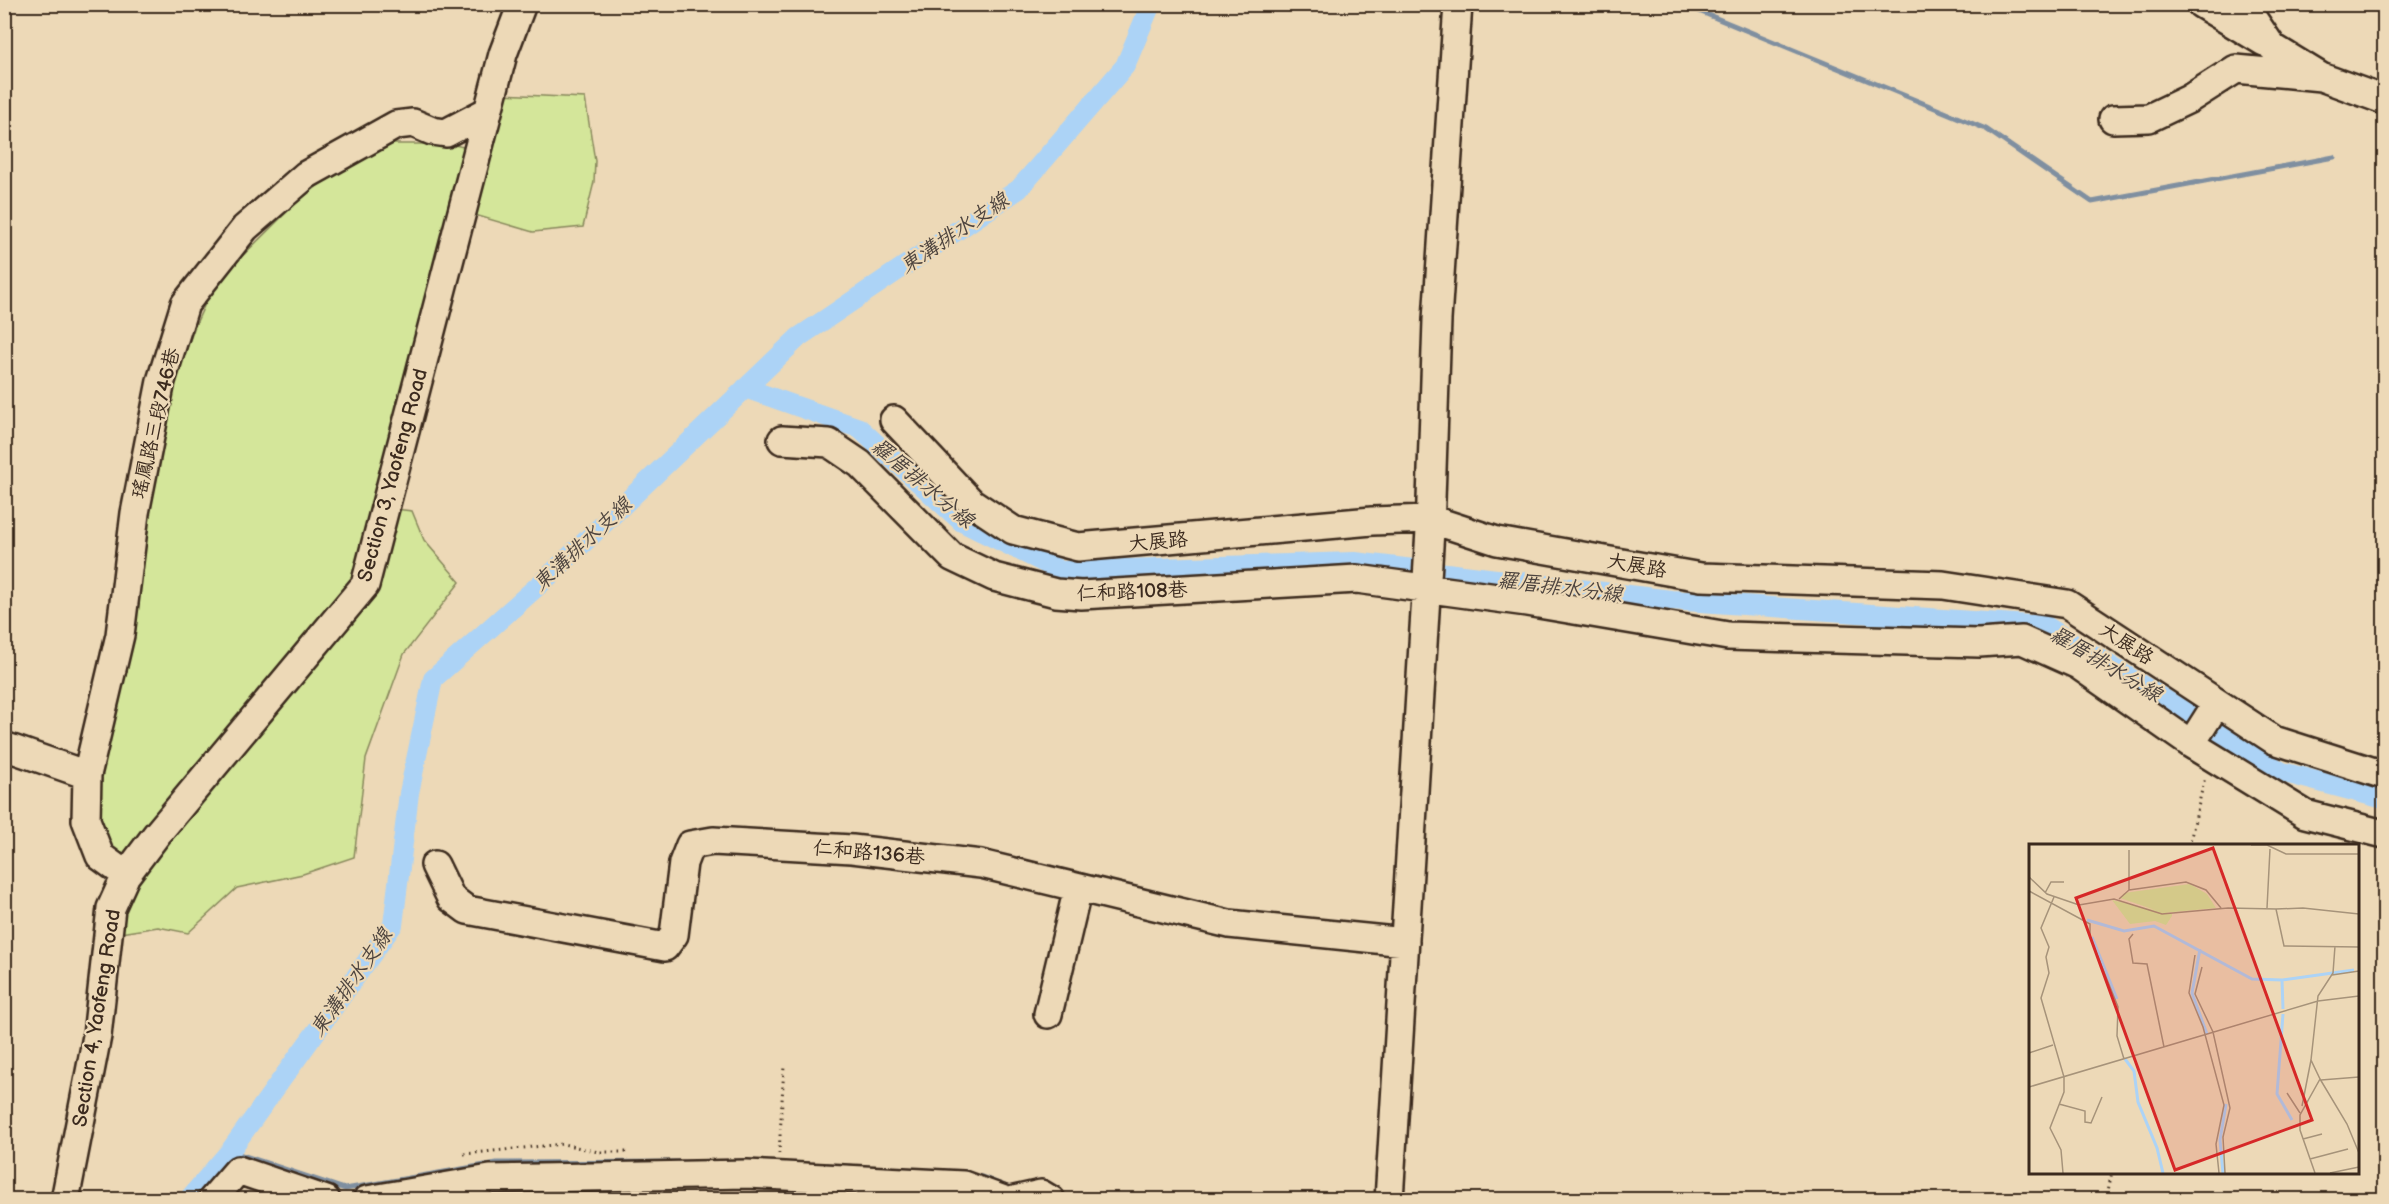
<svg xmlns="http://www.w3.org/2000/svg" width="2389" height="1204" viewBox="0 0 2389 1204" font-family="'Balsamiq Sans','LXGW WenKai TC',sans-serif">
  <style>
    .green { fill: #d4e69a; stroke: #88885c; stroke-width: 1.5 }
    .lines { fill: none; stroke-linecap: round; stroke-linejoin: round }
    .stream { stroke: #7f8fa0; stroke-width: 5 }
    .canal { stroke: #acd3f6; stroke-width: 20 }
    .minor-casing { stroke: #3b2a1e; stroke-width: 32 }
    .path { stroke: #3b2a1e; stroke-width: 3; stroke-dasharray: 1.5 4.5; stroke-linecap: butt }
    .minor { stroke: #edd9b7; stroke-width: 27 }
    .labels { text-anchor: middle; stroke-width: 4.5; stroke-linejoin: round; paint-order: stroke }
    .street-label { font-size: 20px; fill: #3b2a1e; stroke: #edd9b7 }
    .water-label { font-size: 21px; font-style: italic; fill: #4c433e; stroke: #edd9b7 }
    .inset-river { fill: none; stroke: #acd3f6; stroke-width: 3 }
    .inset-road { fill: none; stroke: #a6937a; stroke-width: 1.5 }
    .view { fill: #d62828; fill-opacity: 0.15; stroke: #d62828; stroke-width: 3 }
    .inset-edge { fill: none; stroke: #3b2a1e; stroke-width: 3 }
  </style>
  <rect width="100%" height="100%" fill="#edd9b7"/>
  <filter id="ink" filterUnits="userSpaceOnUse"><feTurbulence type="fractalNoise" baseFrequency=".0167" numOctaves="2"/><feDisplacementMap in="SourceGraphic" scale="12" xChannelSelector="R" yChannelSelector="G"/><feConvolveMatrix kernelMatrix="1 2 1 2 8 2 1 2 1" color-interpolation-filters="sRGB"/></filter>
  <g filter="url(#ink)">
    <!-- green -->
    <path class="green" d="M499 94 585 98 595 161 594 182 583 227 533 232 468 213Z
      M393 144H450L468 148 363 565 348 597 119 863 90 820 158 467 167 404 195 326 214 284 294 205 336 171Z
      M395 509 412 511 424 540 460 582 404 654 366 759 354 857 303 874 237 888 188 933 158 927 114 934 131 881 295 685Z"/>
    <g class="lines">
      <!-- stream -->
      <path class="stream" d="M1682 4 1986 129 2092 202 2334 157
        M230 1151 345 1189 497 1163 679 1162
        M973 1176 982 1177 1012 1189"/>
      <!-- canal -->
      <path class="canal" d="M745 388 859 428 962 522 1061 571 1355 562 1671 600 2046 626 2282 772 2384 799
        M188 1200 230 1151 393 925 409 793 433 679 549 576 799 337 1019 189 1125 66 1151 4"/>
      <defs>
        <path id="minor" d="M2201 4 2264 42
          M2243 4 2272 47 2321 77 2384 100
          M2113 119 2149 118 2189 99 2236 69 2321 77
          M894 420 971 502 1013 530 1078 547 1372 521 1430 519 1497 541 1701 577 1943 585 2067 604 2274 740 2384 775
          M782 440 829 443 860 464 952 557 994 577 1056 593 1081 595 1357 579 1527 602 1728 636 1979 643 2022 640 2078 665 2191 744 2305 814 2384 834
          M2191 744 2217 703
          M4 746 87 775 86 820 100 856 126 875
          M87 775 120 635 135 513 161 381 185 304 245 228 306 175 396 125 413 123 432 131 446 133 488 111
          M435 865 451 898 467 910 665 947 674 935 683 863 690 845 713 841 852 849 981 864 1229 924 1405 942
          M1048 1014 1078 888
          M65 1200 97 1036 111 908 126 875 157 834 365 585 503 54 522 4
          M212 1200 238 1170 326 1200
          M367 1200 490 1179 747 1174 963 1185 1004 1200
          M1014 1200 1041 1194 1051 1200
          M1389 1200 1430 530 1437 320 1458 4"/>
      </defs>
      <!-- minor casing -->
      <use href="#minor" class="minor-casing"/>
      <!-- path -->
      <path class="path" d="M2189 846 2205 777
        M464 1154 563 1144 598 1152H628
        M779 1154 784 1066
        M2106 1200 2112 1172"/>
      <!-- minor -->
      <use href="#minor" class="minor"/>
    </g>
  </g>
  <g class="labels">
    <!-- street labels -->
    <g class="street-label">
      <text transform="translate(155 423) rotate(-77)" y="7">瑤鳳路三段746巷</text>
      <text transform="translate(392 475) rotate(-75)" y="7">Section 3, Yaofeng Road</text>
      <text transform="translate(1158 541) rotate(-5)" y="7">大展路</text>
      <text transform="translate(1637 565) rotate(10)" y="7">大展路</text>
      <text transform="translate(1132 591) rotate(-2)" y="7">仁和路108巷</text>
      <text transform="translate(2127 643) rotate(33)" y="7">大展路</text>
      <text transform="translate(869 852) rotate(5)" y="7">仁和路136巷</text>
      <text transform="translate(96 1018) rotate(-81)" y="7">Section 4, Yaofeng Road</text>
    </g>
    <!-- water labels -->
    <g class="water-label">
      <text transform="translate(954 233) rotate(-34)" y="7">東溝排水支線</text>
      <text transform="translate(923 483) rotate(40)" y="7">羅厝排水分線</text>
      <text transform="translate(582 544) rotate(-43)" y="7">東溝排水支線</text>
      <text transform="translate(1560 587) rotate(7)" y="7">羅厝排水分線</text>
      <text transform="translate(2106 664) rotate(31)" y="7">羅厝排水分線</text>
      <text transform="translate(351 982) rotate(-55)" y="7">東溝排水支線</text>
    </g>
  </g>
  <!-- overview -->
  <g transform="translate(2029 844)">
    <rect width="330" height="330" fill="#edd9b7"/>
    <path d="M161 40 178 50 187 64 135 69 91 54 95 49ZM83 56 143 70V72L137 81 126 77 101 80Z" fill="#d4e69a"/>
    <path class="inset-river" d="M58 76 95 87 125 82 223 135 253 136 325 126M63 93 88 155M171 105 163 149 178 190M253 136 254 165M254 170 248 250 263 276M96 215 105 227 109 258 128 304 134 329M194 329 191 296 197 260"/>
    <path class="inset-road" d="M222 1H238L257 10H330M0 33 18 50 50 61 85 55 133 70 199 64 247 65 255 102 330 103M100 46 157 38 177 46 192 64M0 47 61 80V93L89 163 88 192 95 215M16 49 22 38H35M25 53 12 84 20 103 17 113 20 129 12 154 35 233V248L21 284 32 306 34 329M90 55 100 46V6M238 64 241 5M247 65 274 64 330 70M104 90 100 95 104 119 118 120 135 203M166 111 160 149 174 183 195 261 187 300 190 329M173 123 166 150 184 188 201 264 194 293 196 329M303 131 330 127M0 209 24 201M291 235 318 280 330 309M292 236 330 233M0 243 289 157 330 152M258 249 271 269M30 260 56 267V278L62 279 73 253M273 262 282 216M274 295 293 290M281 315 319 305M286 329 271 286V271L291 235 282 216 289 152 304 129 306 102M301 329 330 323"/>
    <path class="view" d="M184 4 283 276 146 326 47 54Z"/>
    <rect width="330" height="330" class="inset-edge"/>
  </g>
  <!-- margin -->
  <rect width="2389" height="1204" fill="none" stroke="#edd9b7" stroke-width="24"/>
  <rect x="12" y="12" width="2365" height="1180" fill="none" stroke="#3b2a1e" stroke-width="2" filter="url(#ink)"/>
</svg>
